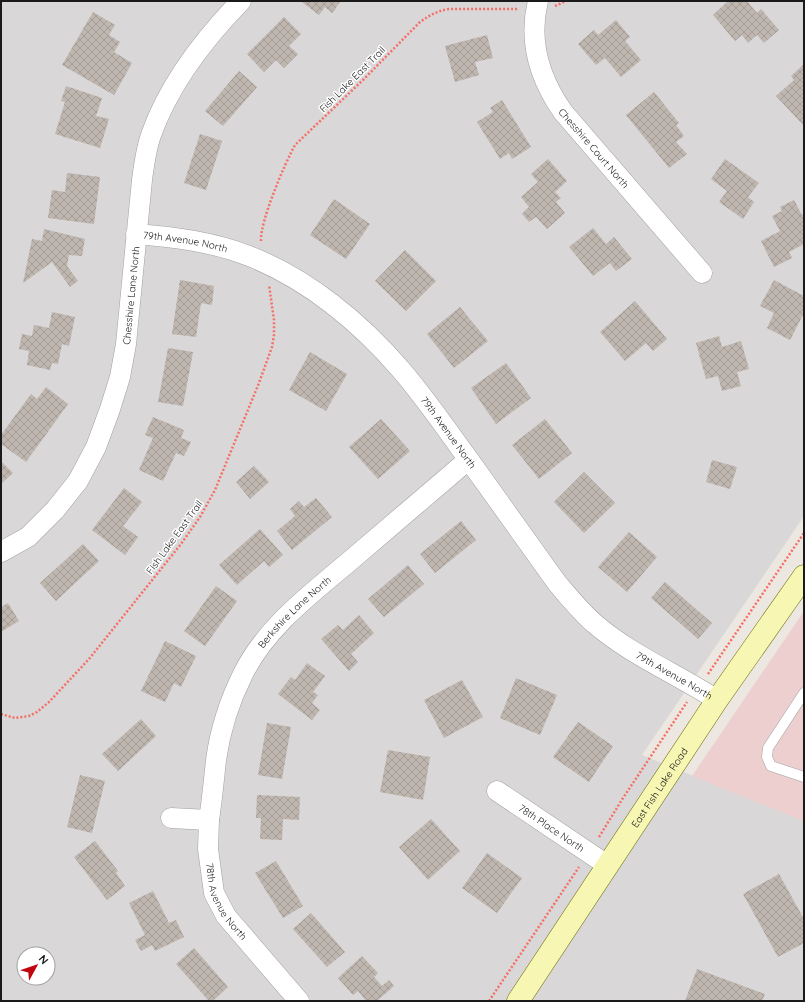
<svg xmlns="http://www.w3.org/2000/svg" width="805" height="1002" viewBox="0 0 805 1002" font-family="Quicksand,sans-serif">
  <style>
    .residential { fill: #d9d7d7; fill-rule: evenodd }
    .commercial { fill: #edcfcf }
    .building { fill: url(#building-cross-hatch) }
    .lines { fill: none; stroke-linecap: round; stroke-linejoin: round }
    .lane-casing { stroke: #a1a1a1; stroke-width: 11 }
    .street-casing { stroke: #a1a1a1; stroke-width: 21 }
    .secondary-casing { stroke: #666c07; stroke-width: 23 }
    .path { stroke: #f66f67; stroke-width: 2.5; stroke-dasharray: 2 2; stroke-linecap: butt }
    .lane { stroke: #fff; stroke-width: 10 }
    .street { stroke: #fff; stroke-width: 20 }
    .secondary { stroke: #f7f7b3; stroke-width: 22 }
    .labels { text-anchor: middle; stroke-width: 3; stroke-linejoin: round; paint-order: stroke }
    .street-label { font-size: 10px; fill: #1a1a1a; stroke: #fff }
  </style>
  <defs>
    <pattern id="building-cross-hatch" width="8" height="8" patternUnits="userSpaceOnUse"><rect width="8" height="8" fill="#c0b6b0"/><path d="M0 0l8 8M0 8l8-8" fill="none" stroke="#a49c97"/></pattern>
  </defs>
  <rect width="100%" height="100%" fill="#ece7e0"/>
  <!-- residential -->
  <path class="residential" d="M1 1H804V516L642 755 804 821V1001H1ZM24 954H48V978H24Z"/>
  <!-- commercial -->
  <path class="commercial" d="M804 611V821L692 776Z"/>
  <!-- building -->
  <path class="building" d="M303 1H341L332 13 325 7 319 15 302 2Z
    M728 1H747L757 13 761 9 779 30 764 43 757 35 748 43 742 35 735 41 713 15Z
    M93 12 115 25 109 35 120 42 114 52 132 63 114 95 62 65Z
    M284 17 301 34 289 46 298 54 284 68 276 60 264 72 247 54Z
    M616 20 630 37 625 41 641 60 621 77 605 58 596 65 578 44 594 30 598 35Z
    M487 35 493 58 475 62 479 75 455 82 445 46Z
    M804 64V126L776 96 794 80 791 76Z
    M239 71 257 87 223 126 205 111Z
    M66 86 102 98 96 116 109 119 100 148 55 134 65 102 61 101Z
    M654 92 679 123 676 125 684 136 676 142 687 154 669 168 626 115Z
    M502 100 531 147 512 159 509 153 500 159 477 122 493 112 490 108Z
    M200 134 222 141 206 190 184 183Z
    M548 159 567 181 555 192 561 198 556 202 565 213 547 229 536 217 529 222 522 214 529 207 521 197 538 182 531 174Z
    M725 159 759 183 748 197 754 202 743 219 719 202 727 191 711 179Z
    M67 173 100 177 94 224 48 218 52 190 65 192Z
    M334 199 370 224 346 259 310 235Z
    M794 200 802 215 804 214V244L789 252 792 258 774 267 761 241 780 231 772 216 782 211 780 207Z
    M593 228 606 244 614 237 632 259 616 271 610 263 593 276 569 247Z
    M44 229 85 239 82 256 69 255 67 266 78 281 70 287 52 262 23 283 32 239 42 241Z
    M405 250 436 281 406 311 375 281Z
    M180 280 214 286 212 305 201 303 196 337 172 334Z
    M774 280 804 296V313L790 340 767 328 774 313 760 306Z
    M635 301 667 339 653 351 646 343 625 361 600 332Z
    M460 307 488 341 454 368 427 334Z
    M52 312 75 317 69 346 62 344 58 364 52 363 50 370 27 365 29 351 19 349 22 334 32 336 34 325 49 328Z
    M719 336 722 347 741 341 749 369 737 372 741 386 722 391 718 376 706 379 696 343Z
    M168 348 193 352 183 406 158 402Z
    M310 352 347 374 326 411 289 390Z
    M506 363 531 398 496 424 471 388Z
    M46 387 68 404 26 462 1 444V435L31 394 37 399Z
    M153 417 184 430 181 438 191 442 184 456 176 453 163 481 139 470 153 438 145 435Z
    M381 419 410 451 378 479 349 447Z
    M545 419 572 453 539 479 512 445Z
    M712 460 737 467 730 489 706 482Z
    M1 461 13 473 1 484Z
    M254 466 269 482 250 499 236 482Z
    M584 472 615 503 584 533 554 502Z
    M124 488 142 502 123 526 138 537 125 555 92 530Z
    M316 498 332 517 292 550 277 531 295 516 290 509 299 501 304 507Z
    M461 521 476 540 435 573 420 554Z
    M260 529 283 555 269 567 264 561 237 585 219 565Z
    M629 532 657 557 627 592 598 567Z
    M83 544 99 561 56 601 40 583Z
    M408 565 424 584 384 617 368 599Z
    M665 582 712 623 698 639 651 598Z
    M216 586 237 601 205 646 184 631Z
    M8 603 19 621 1 632V607Z
    M359 615 374 633 351 654 358 662 349 671 321 639 338 625 343 630Z
    M165 641 196 656 181 687 174 683 165 702 141 691Z
    M307 663 325 676 313 692 318 695 312 703 320 710 312 720 278 694 291 677 295 680Z
    M516 678 557 695 540 735 500 718Z
    M462 680 483 717 444 738 424 700Z
    M141 719 156 736 118 771 102 754Z
    M578 722 613 746 589 782 553 757Z
    M267 723 291 727 282 779 258 775Z
    M388 750 430 757 423 800 380 792Z
    M80 775 105 781 92 833 67 827Z
    M257 795 300 797 299 820 283 819 282 840 260 839 261 818H256Z
    M431 819 460 851 428 880 399 847Z
    M95 841 118 871 116 873 125 886 107 900 74 857Z
    M487 853 522 878 497 913 462 888Z
    M276 861 303 906 283 918 255 873Z
    M779 874 804 919V943L778 957 743 894Z
    M153 891 169 923 176 920 184 937 155 951 152 945 141 951 135 940 145 935 129 903Z
    M311 913 345 952 327 967 293 929Z
    M194 948 228 987 213 1001H209L176 964Z
    M362 956 378 973 374 977 382 986 389 980 394 986 377 1001H366L358 991 353 995 338 978Z
    M697 969 765 994 762 1001H685Z"/>
  <g class="lines">
    <defs>
      <path id="lane" d="M804 693 768 748 767 757 771 766 804 777"/>
      <g id="street">
        <path id="s1" d="M538 1C528 41 540 79 563 112L702 273"/>
        <path id="s2" d="M136 234C175 237 213 242 249 256 308 279 361 323 402 371 426 399 447 430 469 460 498 501 528 542 557 583 569 597 581 612 595 624 631 655 677 674 717 700"/>
        <path id="s3" d="M1 552 28 537 55 510 78 481 96 447 110 409 120 377 126 344 142 180C144 165 146 149 151 135 169 84 204 39 241 1"/>
        <path id="s4" d="M497 791 607 865"/>
        <path id="s5" d="M171 818 209 820 208 849 214 893 226 916 299 1001"/>
        <path id="s6" d="M209 820C212 800 214 780 216 760 220 731 230 700 243 674 266 627 312 593 351 560 390 527 429 493 468 460"/>
      </g>
      <g id="secondary">
        <path id="s7" d="M518 1001 717 700 804 576"/>
      </g>
    </defs>
    <!-- lane casing -->
    <use href="#lane" class="lane-casing"/>
    <!-- street casing -->
    <use href="#street" class="street-casing"/>
    <!-- secondary casing -->
    <use href="#secondary" class="secondary-casing"/>
    <!-- path -->
    <path class="path" d="M555 6 566 1
      M261 241C260 221 285 163 295 145L363 80 420 22C430 15 437 11 449 9H518
      M708 674 804 533
      M1 714 15 718 29 716 37 712 49 702 89 659 181 544 200 517 215 490 259 383 272 347 274 335V320L269 285
      M599 837 623 798 687 702
      M489 1001 579 867"/>
    <!-- lane -->
    <use href="#lane" class="lane"/>
    <!-- street -->
    <use href="#street" class="street"/>
    <!-- secondary -->
    <use href="#secondary" class="secondary"/>
  </g>
  <g class="labels">
    <!-- street labels -->
    <g class="street-label">
      <text transform="translate(352 79) rotate(-45)" y="4">Fish Lake East Trail</text>
      <text dy="4" stroke="none"><textPath href="#s1" startOffset="165">Chesshire Court North</textPath></text>
      <text dy="4" stroke="none"><textPath href="#s2" startOffset="50">79th Avenue North</textPath></text>
      <text dy="4" stroke="none"><textPath href="#s3" startOffset="301">Chesshire Lane North</textPath></text>
      <text dy="4" stroke="none"><textPath href="#s2" startOffset="386">79th Avenue North</textPath></text>
      <text transform="translate(174 537) rotate(-54)" y="4">Fish Lake East Trail</text>
      <text dy="4" stroke="none"><textPath href="#s6" startOffset="232">Berkshire Lane North</textPath></text>
      <text dy="4" stroke="none"><textPath href="#s2" startOffset="722">79th Avenue North</textPath></text>
      <text dy="4" stroke="none"><textPath href="#s7" startOffset="256">East Fish Lake Road</textPath></text>
      <text dy="4" stroke="none"><textPath href="#s4" startOffset="66">78th Place North</textPath></text>
      <text dy="4" stroke="none"><textPath href="#s5" startOffset="124">78th Avenue North</textPath></text>
    </g>
  </g>
  <!-- border -->
  <rect width="805" height="1002" fill="none" stroke="#1a1a1a" stroke-width="4"/>
  <!-- north arrow -->
  <g transform="translate(36 966) rotate(50)"><circle r="19" fill="#ffffff" stroke="#a3a3a3"/>
  <path d="M0-3L7 15L0 10L-7 15Z" fill="#c0050e"/>
  <text y="-6" font-size="11" font-weight="bold" text-anchor="middle" fill="#1a1a1a">N</text>
  </g>
</svg>
